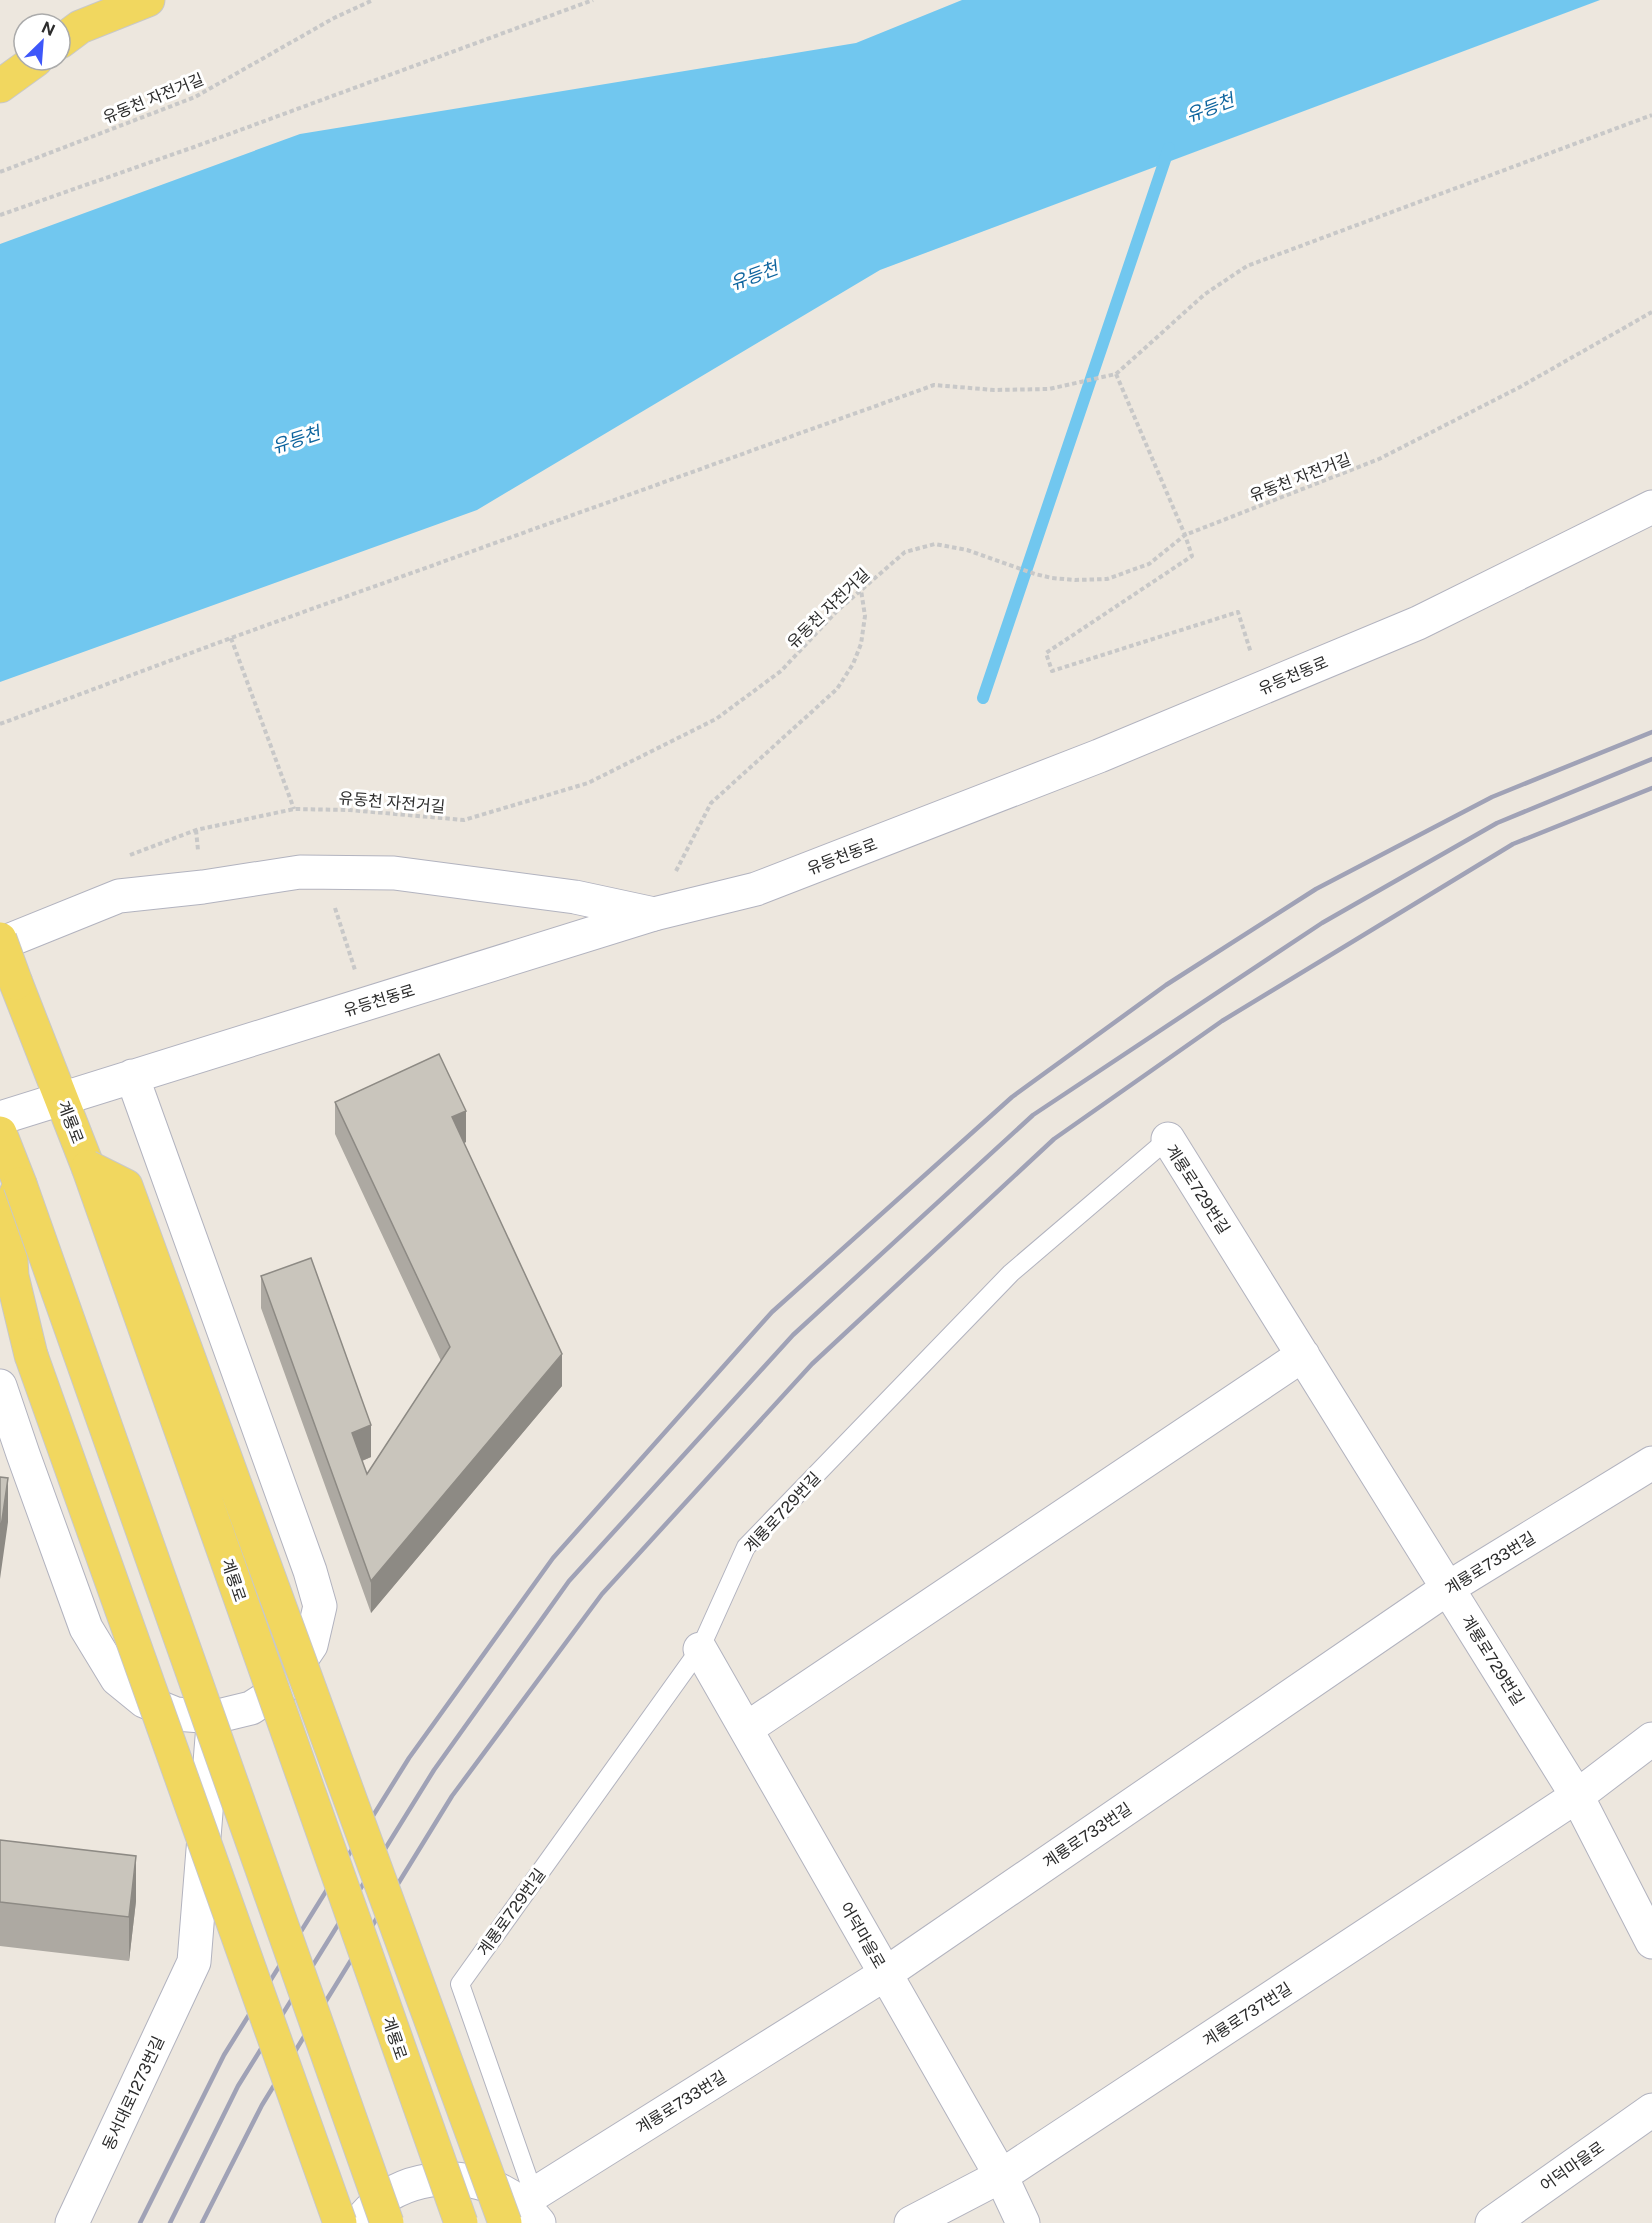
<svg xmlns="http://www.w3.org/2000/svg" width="1652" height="2223" viewBox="0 0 1652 2223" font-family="'Public Sans','Noto Sans KR',sans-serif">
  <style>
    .water { fill: #71c7ef }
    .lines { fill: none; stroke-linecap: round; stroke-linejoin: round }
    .stream { stroke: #71c7ef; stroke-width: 12 }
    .lane-casing { stroke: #b2b3bf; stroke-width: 20 }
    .street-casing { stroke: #b2b3bf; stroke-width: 35 }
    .secondary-casing { stroke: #b2b3bf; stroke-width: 35 }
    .primary-casing { stroke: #c8c8c8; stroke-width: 35 }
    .path { stroke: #c8c8c8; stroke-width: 4; stroke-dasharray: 4.5 3; stroke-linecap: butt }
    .lane { stroke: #fff; stroke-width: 18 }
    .street { stroke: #fff; stroke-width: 33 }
    .secondary { stroke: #fff; stroke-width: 33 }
    .primary { stroke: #f1d75f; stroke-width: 33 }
    .rail { stroke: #a0a2b6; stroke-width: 4.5 }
    .primary-bridge-casing { stroke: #c8c8c8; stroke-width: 35; stroke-linecap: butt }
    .primary-bridge { stroke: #f1d75f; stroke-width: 33 }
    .wall { fill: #ada9a2 }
    .shaded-wall { fill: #8d8a84 }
    .building { fill: #c9c5bc; stroke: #8d8a84; stroke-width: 1.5 }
    .labels { text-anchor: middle; stroke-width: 6; stroke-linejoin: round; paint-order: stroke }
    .street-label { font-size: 16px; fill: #2c2c2c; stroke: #fff }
    .water-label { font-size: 18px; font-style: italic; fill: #0d649e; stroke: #fff }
  </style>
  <rect width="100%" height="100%" fill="#ede7de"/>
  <!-- water -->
  <path class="water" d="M962 0H1600L880 270 477 510 0 682V244L300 134 856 43Z"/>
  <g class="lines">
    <!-- stream -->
    <path class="stream" d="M983 698 1169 148"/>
    <defs>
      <path id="lane" d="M536 2201 460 1984 700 1649 746 1547 1011 1273 1168 1139"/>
      <path id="street" d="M0 944 119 896 203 887 300 872 394 873 575 897 654 914
        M1168 1139 1577 1796 1652 1942
        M700 1649 1001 2176 1023 2223
        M746 1729 1303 1355
        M520 2203 885 1974 1448 1588 1652 1463
        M72 2223 194 1962 213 1725
        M358 2223C365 2216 372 2206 381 2200 421 2171 481 2172 520 2203 527 2208 533 2216 539 2223
        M911 2223 1001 2176 1577 1796 1652 1739"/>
      <path id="secondary" d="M0 1118 654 914 756 889 1099 756 1418 623 1652 507
        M0 1386 23 1454 86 1628 117 1679 144 1701 176 1714 214 1717 251 1708 282 1688 311 1645 320 1606 310 1571 132 1076
        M1492 2223 1652 2110"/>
      <path id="primary" d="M60 42 80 27 148 0
        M0 86 36 60
        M16 983 88 1167
        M0 1133 20 1184 8 1213 12 1276 31 1355"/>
    </defs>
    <!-- lane casing -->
    <use href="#lane" class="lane-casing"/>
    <!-- street casing -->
    <use href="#street" class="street-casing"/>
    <!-- secondary casing -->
    <use href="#secondary" class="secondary-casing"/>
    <!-- primary casing -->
    <use href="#primary" class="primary-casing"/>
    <!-- path -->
    <path class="path" d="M0 172 195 97 334 18 373 0
      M0 215 194 147 593 0
      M1116 374 1185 535 1192 556 1046 653 1052 671 1238 612 1251 653
      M231 638 294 809
      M0 724 231 638 934 385 994 390 1049 389 1116 374 1205 294 1247 266 1652 115
      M196 830 198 850
      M130 855 196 830 294 809 350 810 464 820 588 783 716 719 781 671 837 611 905 552 935 544 967 550 1035 574 1052 578 1075 580 1107 579 1149 564 1185 535 1379 459 1520 387 1652 312
      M676 871 711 803 837 689 853 664 861 644 865 616 861 590
      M335 908 355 970"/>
    <!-- lane -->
    <use href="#lane" class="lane"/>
    <!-- street -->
    <use href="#street" class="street"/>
    <!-- secondary -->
    <use href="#secondary" class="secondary"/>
    <!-- primary -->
    <use href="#primary" class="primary"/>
    <!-- rail -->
    <path class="rail" d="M140 2223 224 2055 409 1758 553 1558 772 1312 1012 1097 1166 985 1316 889 1492 797 1652 732
      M170 2223 238 2086 434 1770 569 1581 793 1335 1033 1115 1322 923 1497 823 1652 759
      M202 2223 262 2105 452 1796 602 1594 812 1364 1054 1139 1222 1021 1513 844 1652 788"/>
    <defs>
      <path id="primary-bridge" d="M0 939 16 983
        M88 1167 126 1186 505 2223
        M88 1167 461 2223
        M20 1184 387 2223
        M31 1355 340 2223"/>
    </defs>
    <!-- primary-bridge casing -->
    <use href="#primary-bridge" class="primary-bridge-casing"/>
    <!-- primary-bridge -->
    <use href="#primary-bridge" class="primary-bridge"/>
  </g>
  <!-- wall -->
  <path class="wall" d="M335 1102 466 1142 464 1143 562 1386 371 1613 261 1308V1276L371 1457 362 1461 367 1474 441 1361 335 1134Z
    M0 1840 136 1901 129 1961 0 1946Z"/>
  <!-- shaded-wall -->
  <path class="shaded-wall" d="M466 1111V1142L452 1149V1117Z
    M562 1354V1386L371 1613V1581Z
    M371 1425V1457L352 1465V1433Z
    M8 1478V1522L0 1579V1534Z
    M136 1856V1901L129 1961V1917Z"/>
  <!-- building -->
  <path class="building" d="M439 1054 466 1111 452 1117 562 1354 371 1581 261 1276 311 1258 371 1425 352 1433 367 1474 450 1347 335 1102Z
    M0 1477 8 1478 0 1534Z
    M0 1840 136 1856 129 1917 0 1902Z"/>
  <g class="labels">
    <!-- street labels -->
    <g class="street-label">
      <text transform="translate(153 98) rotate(-22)" y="6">유동천 자전거길</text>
      <text transform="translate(1300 477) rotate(-21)" y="6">유동천 자전거길</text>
      <text transform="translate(828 608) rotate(-44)" y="6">유동천 자전거길</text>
      <text transform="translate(1293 675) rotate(-23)" y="6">유등천동로</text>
      <text transform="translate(392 802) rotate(5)" y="6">유동천 자전거길</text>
      <text transform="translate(842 856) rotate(-21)" y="6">유등천동로</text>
      <text transform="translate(379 1000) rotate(-17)" y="6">유등천동로</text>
      <text transform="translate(71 1122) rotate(69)" y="6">계룡로</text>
      <text transform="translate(1198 1189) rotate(57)" y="6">계룡로729번길</text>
      <text transform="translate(782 1512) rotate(-47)" y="6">계룡로729번길</text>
      <text transform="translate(1490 1563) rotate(-32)" y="6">계룡로733번길</text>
      <text transform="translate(234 1580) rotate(71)" y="6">계룡로</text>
      <text transform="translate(1493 1660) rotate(58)" y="6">계룡로729번길</text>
      <text transform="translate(1087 1835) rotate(-34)" y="6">계룡로733번길</text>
      <text transform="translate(511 1912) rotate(-54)" y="6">계룡로729번길</text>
      <text transform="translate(863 1935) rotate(60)" y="6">어덕마을로</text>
      <text transform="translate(1247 2014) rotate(-33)" y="6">계룡로737번길</text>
      <text transform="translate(395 2038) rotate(71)" y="6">계룡로</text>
      <text transform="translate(133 2093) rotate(-65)" y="6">동서대로1273번길</text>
      <text transform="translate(681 2102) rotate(-32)" y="6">계룡로733번길</text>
      <text transform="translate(1572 2166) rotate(-35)" y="6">어덕마을로</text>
    </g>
    <!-- water labels -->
    <g class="water-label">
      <text transform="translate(1210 108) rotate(-20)" y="6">유등천</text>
      <text transform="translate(754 276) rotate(-20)" y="6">유등천</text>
      <text transform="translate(296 440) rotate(-18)" y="6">유등천</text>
    </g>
  </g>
  <!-- north arrow -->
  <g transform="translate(42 42) rotate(25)"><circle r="28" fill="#ffffff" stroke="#ababab" stroke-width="1.5"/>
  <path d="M0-4.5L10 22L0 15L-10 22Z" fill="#3e57fa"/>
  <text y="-9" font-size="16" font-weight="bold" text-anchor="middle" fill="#2c2c2c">N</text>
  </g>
</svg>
